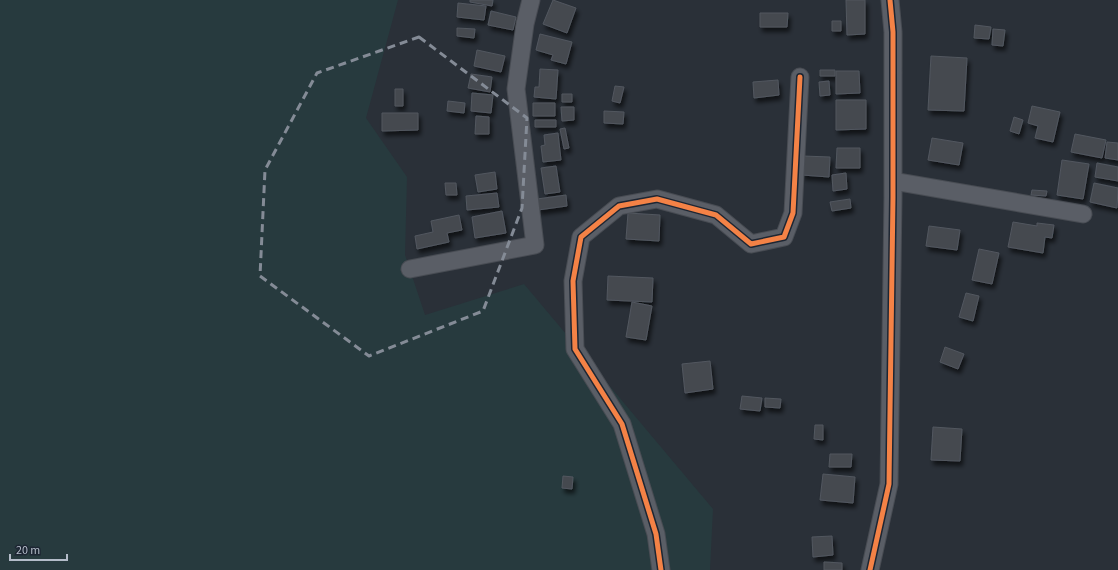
<svg xmlns="http://www.w3.org/2000/svg" width="1118" height="570" viewBox="0 0 1118 570" font-family="'Source Sans 3',sans-serif">
  <style>
    .green { fill: #273a3e }
    .building { fill: #444950; stroke: #52575f; filter: url(#shadow) }
    .lines { fill: none; stroke-linecap: round; stroke-linejoin: round }
    .street-casing { stroke: #484c53; stroke-width: 19 }
    .street { stroke: #5a5e66; stroke-width: 17 }
    .cycleway-casing { stroke: #1d2633; stroke-width: 8 }
    .cycleway { stroke: #f48246; stroke-width: 5 }
    .marked { fill: none; stroke: #848b96; stroke-width: 3; stroke-dasharray: 8 5; stroke-linejoin: round }
  </style>
  <defs>
    <filter id="shadow"><feDropShadow dx="2.5" dy="4.5" stdDeviation="2" flood-color="#0009"/></filter>
  </defs>
  <rect width="100%" height="100%" fill="#2a3038"/>
  <!-- green -->
  <path class="green" d="M0 0H398L366 118 407 177 405 255 425 315 524 284 713 509 710 570H0Z"/>
  <!-- building -->
  <path class="building" d="M470 0H493L492 6 470 2Z
    M553 0 576 8 567 33 543 24Z
    M846 0H865V34L847 35Z
    M458 3 486 6 484 20 457 17Z
    M491 11 516 17 513 30 488 25Z
    M760 13H788L787 27H760Z
    M832 21H841V31H832Z
    M975 25 991 27 989 39 974 38Z
    M457 28 475 29 474 38 457 36Z
    M993 29 1005 30 1003 46 992 45Z
    M540 34 572 42 566 64 551 60 553 55 536 50Z
    M477 50 505 56 501 72 474 66Z
    M931 56 967 58 964 111 928 110Z
    M540 69 558 70 556 99 534 97 535 87H539Z
    M820 70H835V76H820Z
    M836 71H859L860 93 836 94Z
    M471 74 492 77 490 92 468 88Z
    M778 80 779 95 754 98 753 82Z
    M829 81 830 95 820 96 819 82Z
    M615 86 624 87 620 103 612 101Z
    M395 89H403V106H395Z
    M472 93 493 95 491 113 471 111Z
    M562 94H572V102H562Z
    M836 100H866V129L836 130Z
    M448 101 465 103 464 113 447 111Z
    M533 103H555V116H533Z
    M1032 106 1060 112 1053 142 1035 138 1038 126 1028 123Z
    M561 107H574V120L562 121Z
    M604 111 624 112 623 124 604 123Z
    M382 113H418V130L382 131Z
    M476 116 489 117V134H475Z
    M1014 117 1023 120 1019 134 1010 131Z
    M535 120H556V127H535Z
    M565 128 569 148 564 149 560 129Z
    M558 133 561 160 543 162 541 146 545 145 544 135Z
    M1075 134 1106 140 1102 158 1071 152Z
    M932 138 963 143 959 165 928 160Z
    M1107 142 1118 143V160L1105 158Z
    M837 148H860V168H836Z
    M803 156 830 157 829 177 802 175Z
    M1062 160 1089 164 1083 199 1057 195Z
    M1097 163 1118 167V181L1095 177Z
    M556 166 560 192 545 194 541 168Z
    M495 172 497 189 478 192 475 175Z
    M846 173 847 189 833 191 832 175Z
    M445 183H456L457 195H446Z
    M1094 183 1118 188 1117 208 1090 202Z
    M1032 190 1047 191 1046 196 1031 195Z
    M497 193 499 207 467 210 466 196Z
    M566 195 567 206 538 210 537 199Z
    M850 199 851 208 832 211 830 202Z
    M502 211 506 233 475 238 472 217Z
    M628 213 660 215 659 241 626 239Z
    M459 215 462 230 447 233 449 242 417 249 415 236 433 232 431 221Z
    M1013 222 1037 226V223L1054 225 1052 238 1045 237 1043 253 1008 247Z
    M929 226 960 230 957 250 926 246Z
    M979 249 999 253 992 284 972 280Z
    M608 276 653 278 652 302 607 300Z
    M966 293 979 296 973 321 959 317Z
    M632 302 652 306 646 340 626 337Z
    M945 347 964 354 958 369 940 362Z
    M710 361 713 389 685 393 682 364Z
    M742 396 762 398 760 411 740 409Z
    M765 398 781 399 780 408 765 407Z
    M815 425H823V440L814 439Z
    M933 427 962 429 960 461 931 460Z
    M830 454H852L851 467H829Z
    M823 474 855 477 853 503 820 500Z
    M563 476 573 477 572 489 562 488Z
    M832 536 833 555 813 557 812 537Z
    M824 562 842 563V570H824Z"/>
  <g class="lines">
    <defs>
      <path id="street" d="M893 181 1083 214
        M410 269 535 245 516 89 525 24 531 0
        M661 570 656 534 622 424 575 349 573 281 581 237 619 206 657 199 716 215 751 244 784 237 793 213 800 77
        M870 570 889 484 893 197V32L890 0"/>
    </defs>
    <!-- street casing -->
    <use href="#street" class="street-casing"/>
    <!-- street -->
    <use href="#street" class="street"/>
    <defs>
      <path id="cycleway" d="M661 570 656 534 622 424 575 349 573 281 581 237 619 206 657 199 716 215 751 244 784 237 793 213 800 77
        M870 570 889 484 893 197V32L890 0"/>
    </defs>
    <!-- cycleway casing -->
    <use href="#cycleway" class="cycleway-casing"/>
    <!-- cycleway -->
    <use href="#cycleway" class="cycleway"/>
  </g>
  <!-- marked area -->
  <path class="marked" d="M419 37 527 118 522 208 483 311 369 356 260 276 265 170 317 73Z"/>
  <!-- scale -->
  <path d="M10 554v6h57v-6" fill="none" stroke="#b4bcc9" stroke-width="2"/>
  <text x="16" y="554" font-size="12" fill="#b4bcc9" stroke="#1d2633" stroke-width="3" paint-order="stroke">20 m</text>
</svg>
